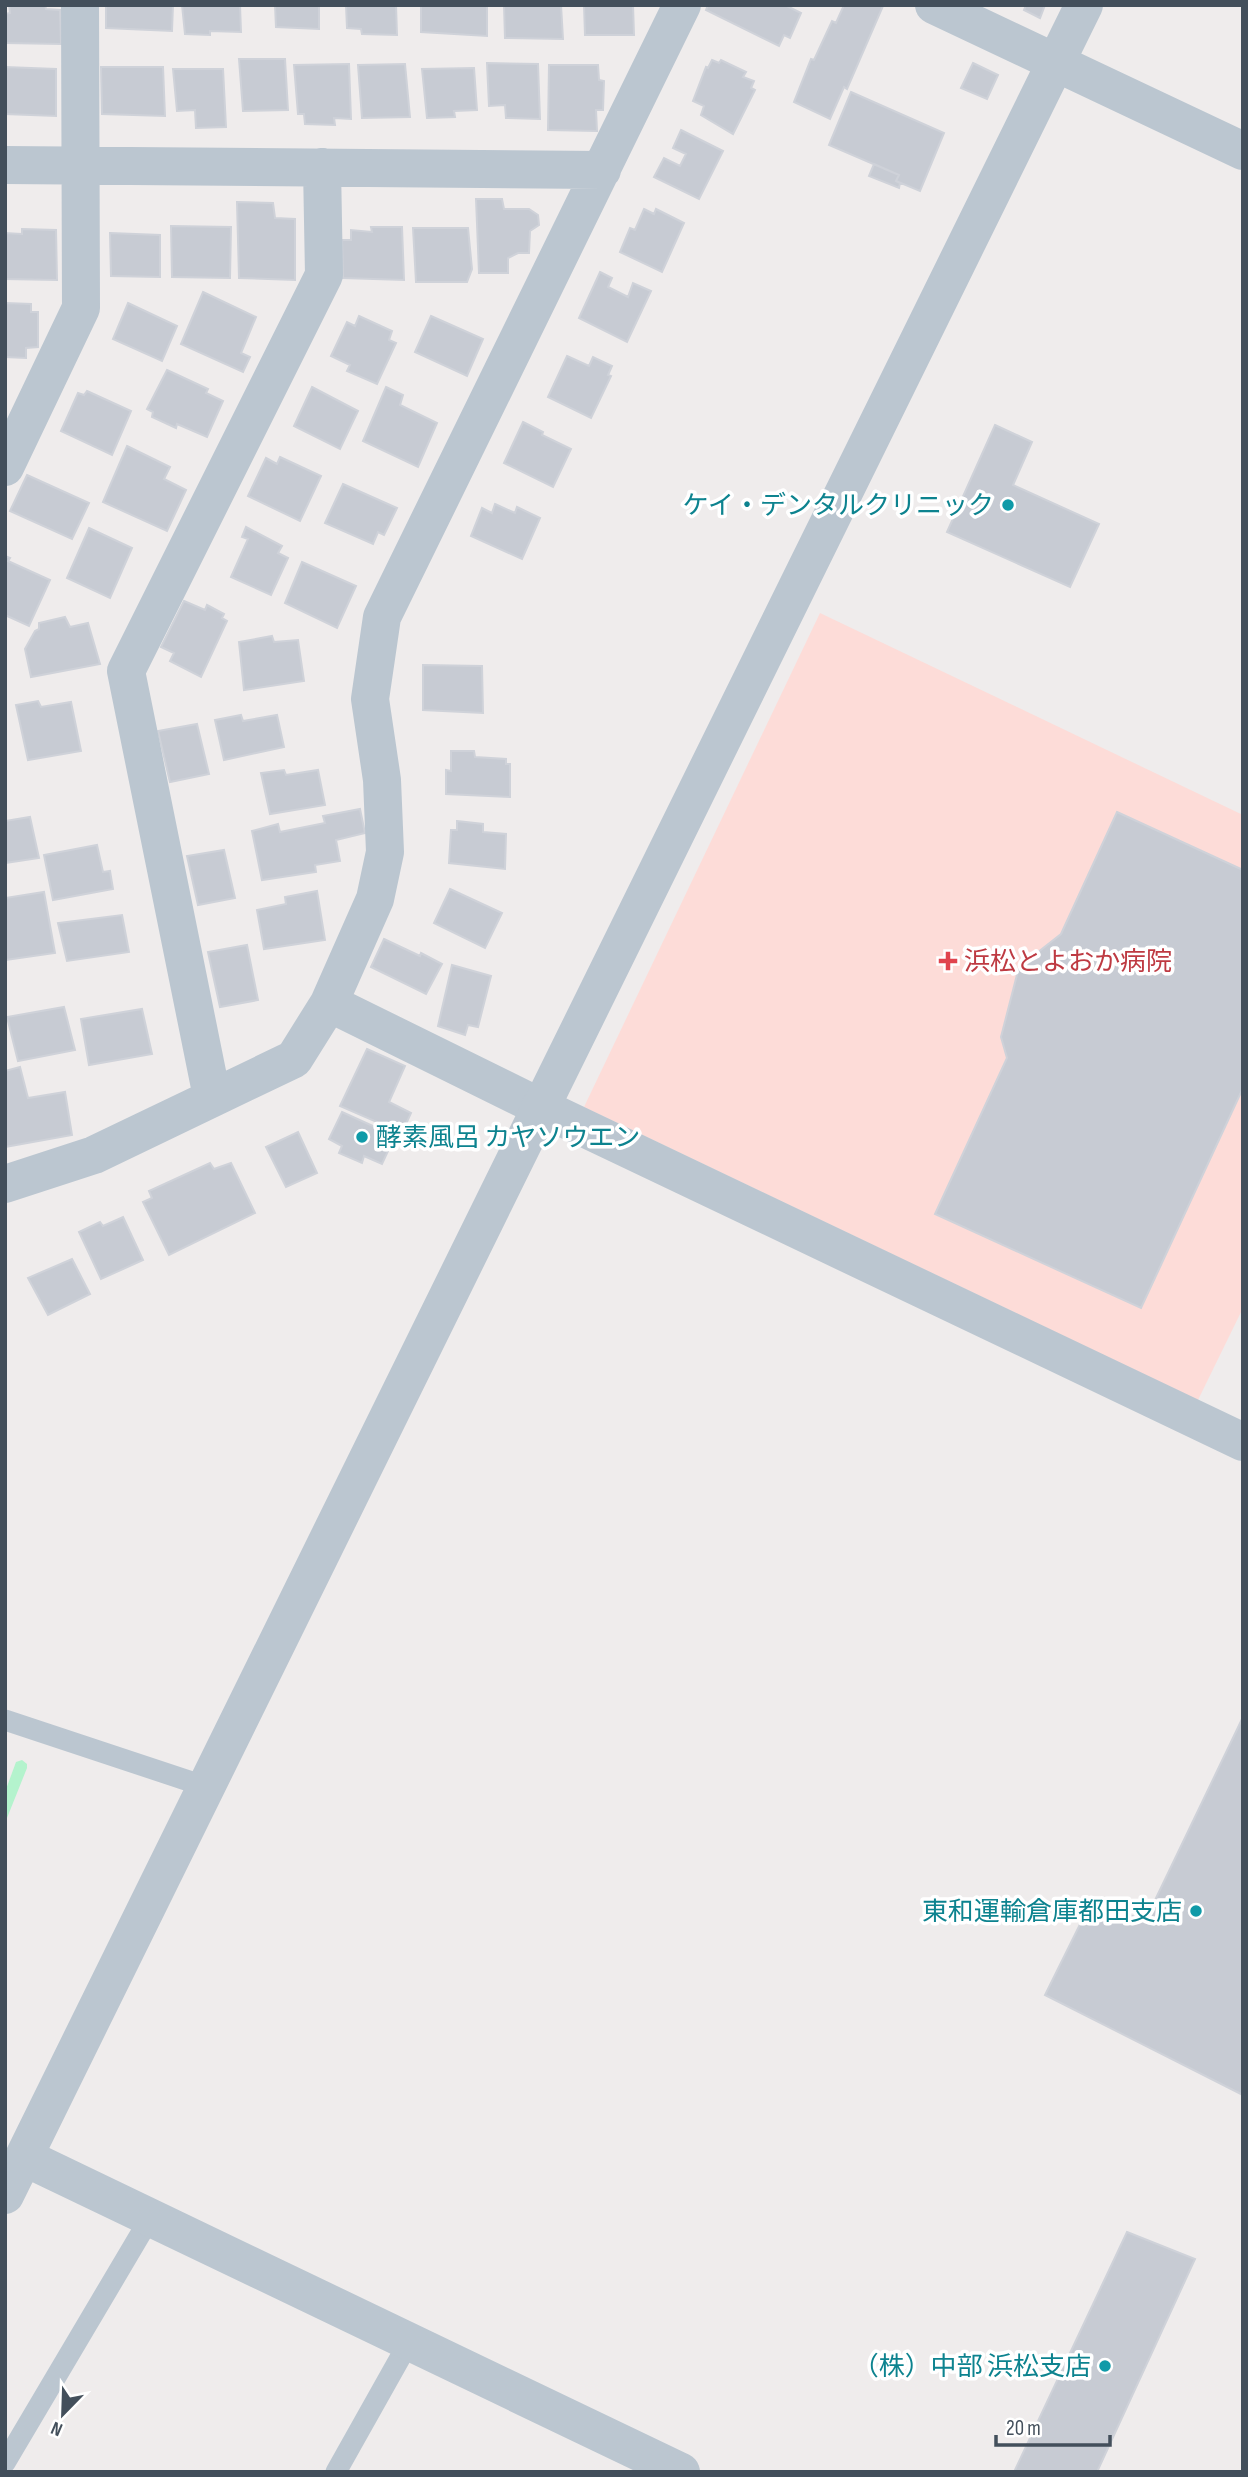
<svg xmlns="http://www.w3.org/2000/svg" width="1248" height="2477" viewBox="0 0 1248 2477" font-family="'Sofia Sans Condensed','Noto Sans JP',sans-serif">
  <style>
    .medical { fill: #fddcd8 }
    .grass { fill: #b4f3cd }
    .building { fill: #c7cbd3; stroke: #cfd2d9; stroke-width: 2 }
    .lines { fill: none; stroke-linecap: round; stroke-linejoin: round }
    .service { stroke: #bbc6d0; stroke-width: 21 }
    .minor { stroke: #bbc6d0; stroke-width: 38 }
    .tertiary { stroke: #bbc6d0; stroke-width: 38 }
    .culture-dot { fill: #0f9aa8; stroke: #fff; stroke-width: 2.5 }
    .health-dot { fill: #e0444e; stroke: #fff; stroke-width: 2.5 }
    .labels { text-anchor: middle; stroke-width: 7; stroke-linejoin: round; paint-order: stroke }
    .culture-label { font-size: 26px; fill: #0d838f; stroke: #fff; text-anchor: end }
    .health-label { font-size: 26px; fill: #be3a42; stroke: #fff; text-anchor: start }
  </style>
  <rect width="100%" height="100%" fill="#efecec"/>
  <!-- medical -->
  <path class="medical" d="M820 613 1243 815V1308L1198 1400 584 1107Z"/>
  <!-- grass -->
  <path class="grass" d="M22 1760 27 1764V1768L5 1823V1792L16 1762Z"/>
  <!-- building -->
  <path class="building" d="M9 5H45L46 9 60 10 61 44 5 43V14L10 13Z
    M106 5H173L172 31 106 28Z
    M182 5H240L241 32 210 31V35L185 34Z
    M275 5H319V29L276 27Z
    M346 5H396L397 35 362 34 361 29 347 28Z
    M421 5H487V36L421 32Z
    M504 5H561L563 39 505 38Z
    M584 5H633L634 35H585Z
    M708 5H785L801 13 790 38 784 35 779 46 706 10Z
    M844 5 883 6 847 89 844 87 830 119 794 102 811 59 814 60 832 21 836 23Z
    M1026 5H1045L1040 18 1024 10Z
    M239 59H285L288 110 243 111Z
    M712 60 719 63 721 60 746 72 743 77 754 81 751 88 755 90 733 134 701 115 704 106 693 101 706 67 708 68Z
    M487 63 538 64 540 119 506 118 505 105 489 106Z
    M973 63 998 75 987 99 961 88Z
    M349 64 351 119 334 118 335 125 305 124 304 114H298L294 65Z
    M405 64 410 117 362 118 358 65Z
    M549 65H598L599 80 604 81 603 110H596L597 131 548 130Z
    M5 67 56 69V116L5 114Z
    M101 67H163L165 116 102 114Z
    M474 68 477 110 454 111 455 117 427 118 422 69Z
    M173 69H223L226 127 196 128 195 110 177 111Z
    M851 92 944 133 920 191 896 181 899 175 829 145Z
    M681 130 723 151 699 199 654 177 664 158 680 166 686 154 673 148Z
    M874 164 899 175 896 181 900 183 899 188 869 176Z
    M476 199H502L504 209H529L538 215 539 225 530 231 529 253H518L508 258V273H479Z
    M237 202 273 203 275 218 295 219V280L239 278Z
    M644 209 654 214 656 209 684 223 662 272 620 252 630 228 635 230Z
    M171 226 231 227 230 278 172 277Z
    M371 227H402L404 280 343 278 342 240H351V230L372 232Z
    M413 228H468L472 269 467 282H416Z
    M22 229 56 230 57 280 5 279V233L22 234Z
    M110 233 160 235V277L111 276Z
    M600 272 612 278 608 287 628 297 633 283 651 291 627 342 579 318Z
    M203 292 256 317 241 353 250 357 243 372 181 344Z
    M5 303 31 304V312H38V347L26 348V358L5 357Z
    M128 303 177 326 162 361 113 339Z
    M359 316 392 331 389 340 396 343 377 384 347 371 350 365 331 356 347 322 355 326Z
    M431 316 483 339 467 376 415 352Z
    M567 356 589 366 593 357 612 366 608 375 611 376 591 418 548 397Z
    M167 370 208 389 206 393 223 401 207 437 177 424 176 428 152 417 153 412 147 409Z
    M312 387 358 411 340 449 294 426Z
    M386 387 403 395 400 405 437 423 418 467 363 441Z
    M87 391 131 411 112 455 61 431 78 393 84 395Z
    M523 422 543 432 542 435 571 449 553 487 504 463Z
    M995 425 1032 442 1013 485 1099 524 1070 587 947 532Z
    M127 446 170 467 164 479 186 490 167 531 103 502Z
    M280 457 321 476 300 521 248 496 266 458 277 464Z
    M27 475 89 503 72 539 10 511Z
    M343 484 397 508 384 535 378 532 373 544 325 523Z
    M495 504 515 513 517 507 540 518 522 559 471 536 482 508 492 513Z
    M246 527 282 546 278 553 288 558 271 595 231 577 248 539 242 537Z
    M89 528 132 548 110 598 67 578Z
    M5 556 10 558 8 561 50 580 29 626 5 615Z
    M302 562 356 586 337 628 285 603Z
    M184 601 205 610 207 605 224 614 222 618 227 621 201 677 170 661 174 653 161 647Z
    M65 617 70 627 88 623 100 664 31 677 25 649 35 631 39 629V623Z
    M272 636 274 642 298 640 304 681 244 690 239 642Z
    M423 665 482 666 483 713 423 710Z
    M38 701 41 707 71 702 81 751 28 760 16 705Z
    M241 715 243 721 277 715 284 747 224 760 215 720Z
    M197 724 209 774 170 782 158 731Z
    M451 751H474L475 757 506 759V764H510V797L446 794V770L451 771Z
    M284 770 286 775 318 770 325 805 270 814 261 773Z
    M360 809 365 833 336 840 340 861 315 865 316 872 262 880 252 831 278 824 280 832 325 823 323 816Z
    M1117 812 1243 870V1088L1141 1308 935 1214 1007 1058 1001 1037 1019 967 1061 934Z
    M30 817 39 858 5 863V821Z
    M457 821 483 824V832L506 834 505 869 449 863 451 830H457Z
    M97 845 103 872 110 871 113 889 53 900 44 855Z
    M224 850 235 898 198 905 187 856Z
    M450 889 502 913 485 948 434 923Z
    M317 891 325 940 264 949 257 910 286 904 285 897Z
    M44 892 55 953 5 960V898Z
    M122 915 129 952 67 961 58 923Z
    M384 939 420 956 421 953 442 964 426 994 371 967Z
    M247 945 258 1000 220 1007 208 952Z
    M452 965 491 976 478 1027 468 1025 465 1035 438 1026Z
    M64 1007 75 1050 18 1061 7 1017Z
    M142 1009 152 1054 89 1065 81 1019Z
    M367 1049 405 1066 389 1102 411 1113 402 1133 340 1106Z
    M20 1067 28 1098 65 1092 72 1135 5 1147V1071Z
    M342 1112 395 1136 382 1164 364 1156 362 1163 339 1153 342 1146 329 1139Z
    M298 1132 317 1173 286 1187 266 1147Z
    M210 1163 214 1169 231 1163 255 1213 169 1255 143 1202 152 1198 149 1191Z
    M123 1217 143 1260 101 1279 79 1232 100 1222 103 1226Z
    M72 1259 90 1294 48 1315 28 1278Z
    M1243 1717V2095L1045 1995 1092 1900 1145 1921Z
    M1127 2232 1195 2259 1097 2472H1014Z"/>
  <g class="lines">
    <!-- service -->
    <path class="service" d="M5 1720 207 1787
      M5 2463 150 2218
      M336 2472 409 2342"/>
    <!-- minor -->
    <path class="minor" d="M5 165 602 170
      M5 467 81 308 80 5
      M329 1003 540 1107
      M212 1097 126 671 324 275 322 167
      M5 1184 94 1155 294 1059 329 1003 375 899 385 852 382 780 370 699 382 617 682 5"/>
    <!-- tertiary -->
    <path class="tertiary" d="M934 5 1243 151
      M540 1107 1243 1442
      M24 2157 681 2472
      M5 2195 1084 5"/>
  </g>
  <!-- markers -->
  <g class="culture-dot">
    <circle cx="1008" cy="505" r="7"/>
    <circle cx="362" cy="1137" r="7"/>
    <circle cx="1196" cy="1911" r="7"/>
    <circle cx="1105" cy="2366" r="7"/>
  </g>
  <path class="health-dot" d="M944.5 950.5h7v7h7v7h-7v7h-7v-7h-7v-7h7z"/>
  <g class="labels">
    <!-- culture labels -->
    <g class="culture-label">
      <text x="994" y="514">ケイ・デンタルクリニック</text>
      <text x="376" y="1146" text-anchor="start">酵素風呂 カヤソウエン</text>
      <text x="1182" y="1920">東和運輸倉庫都田支店</text>
      <text x="1091" y="2375">（株）中部 浜松支店</text>
    </g>
    <!-- health labels -->
    <g class="health-label">
      <text x="964" y="970">浜松とよおか病院</text>
    </g>
  </g>
  <!-- border -->
  <rect width="1248" height="2477" fill="none" stroke="#434f5b" stroke-width="14"/>
  <!-- north arrow -->
  <g transform="translate(63 2414) rotate(203)" stroke="#ffffff" stroke-width="5" paint-order="stroke">
  <path d="M0-5L12 26L0 18L-12 26Z" fill="#434f5b"/>
  <text y="-10" font-size="19" font-weight="bold" text-anchor="middle" fill="#434f5b">N</text>
  </g>
  <!-- scale -->
  <path d="M996 2435v10h114v-10" fill="none" stroke="#434f5b" stroke-width="3.5"/>
  <text x="1006" y="2435" font-size="21" fill="#434f5b" stroke="#ffffff" stroke-width="5" paint-order="stroke">20 m</text>
</svg>
